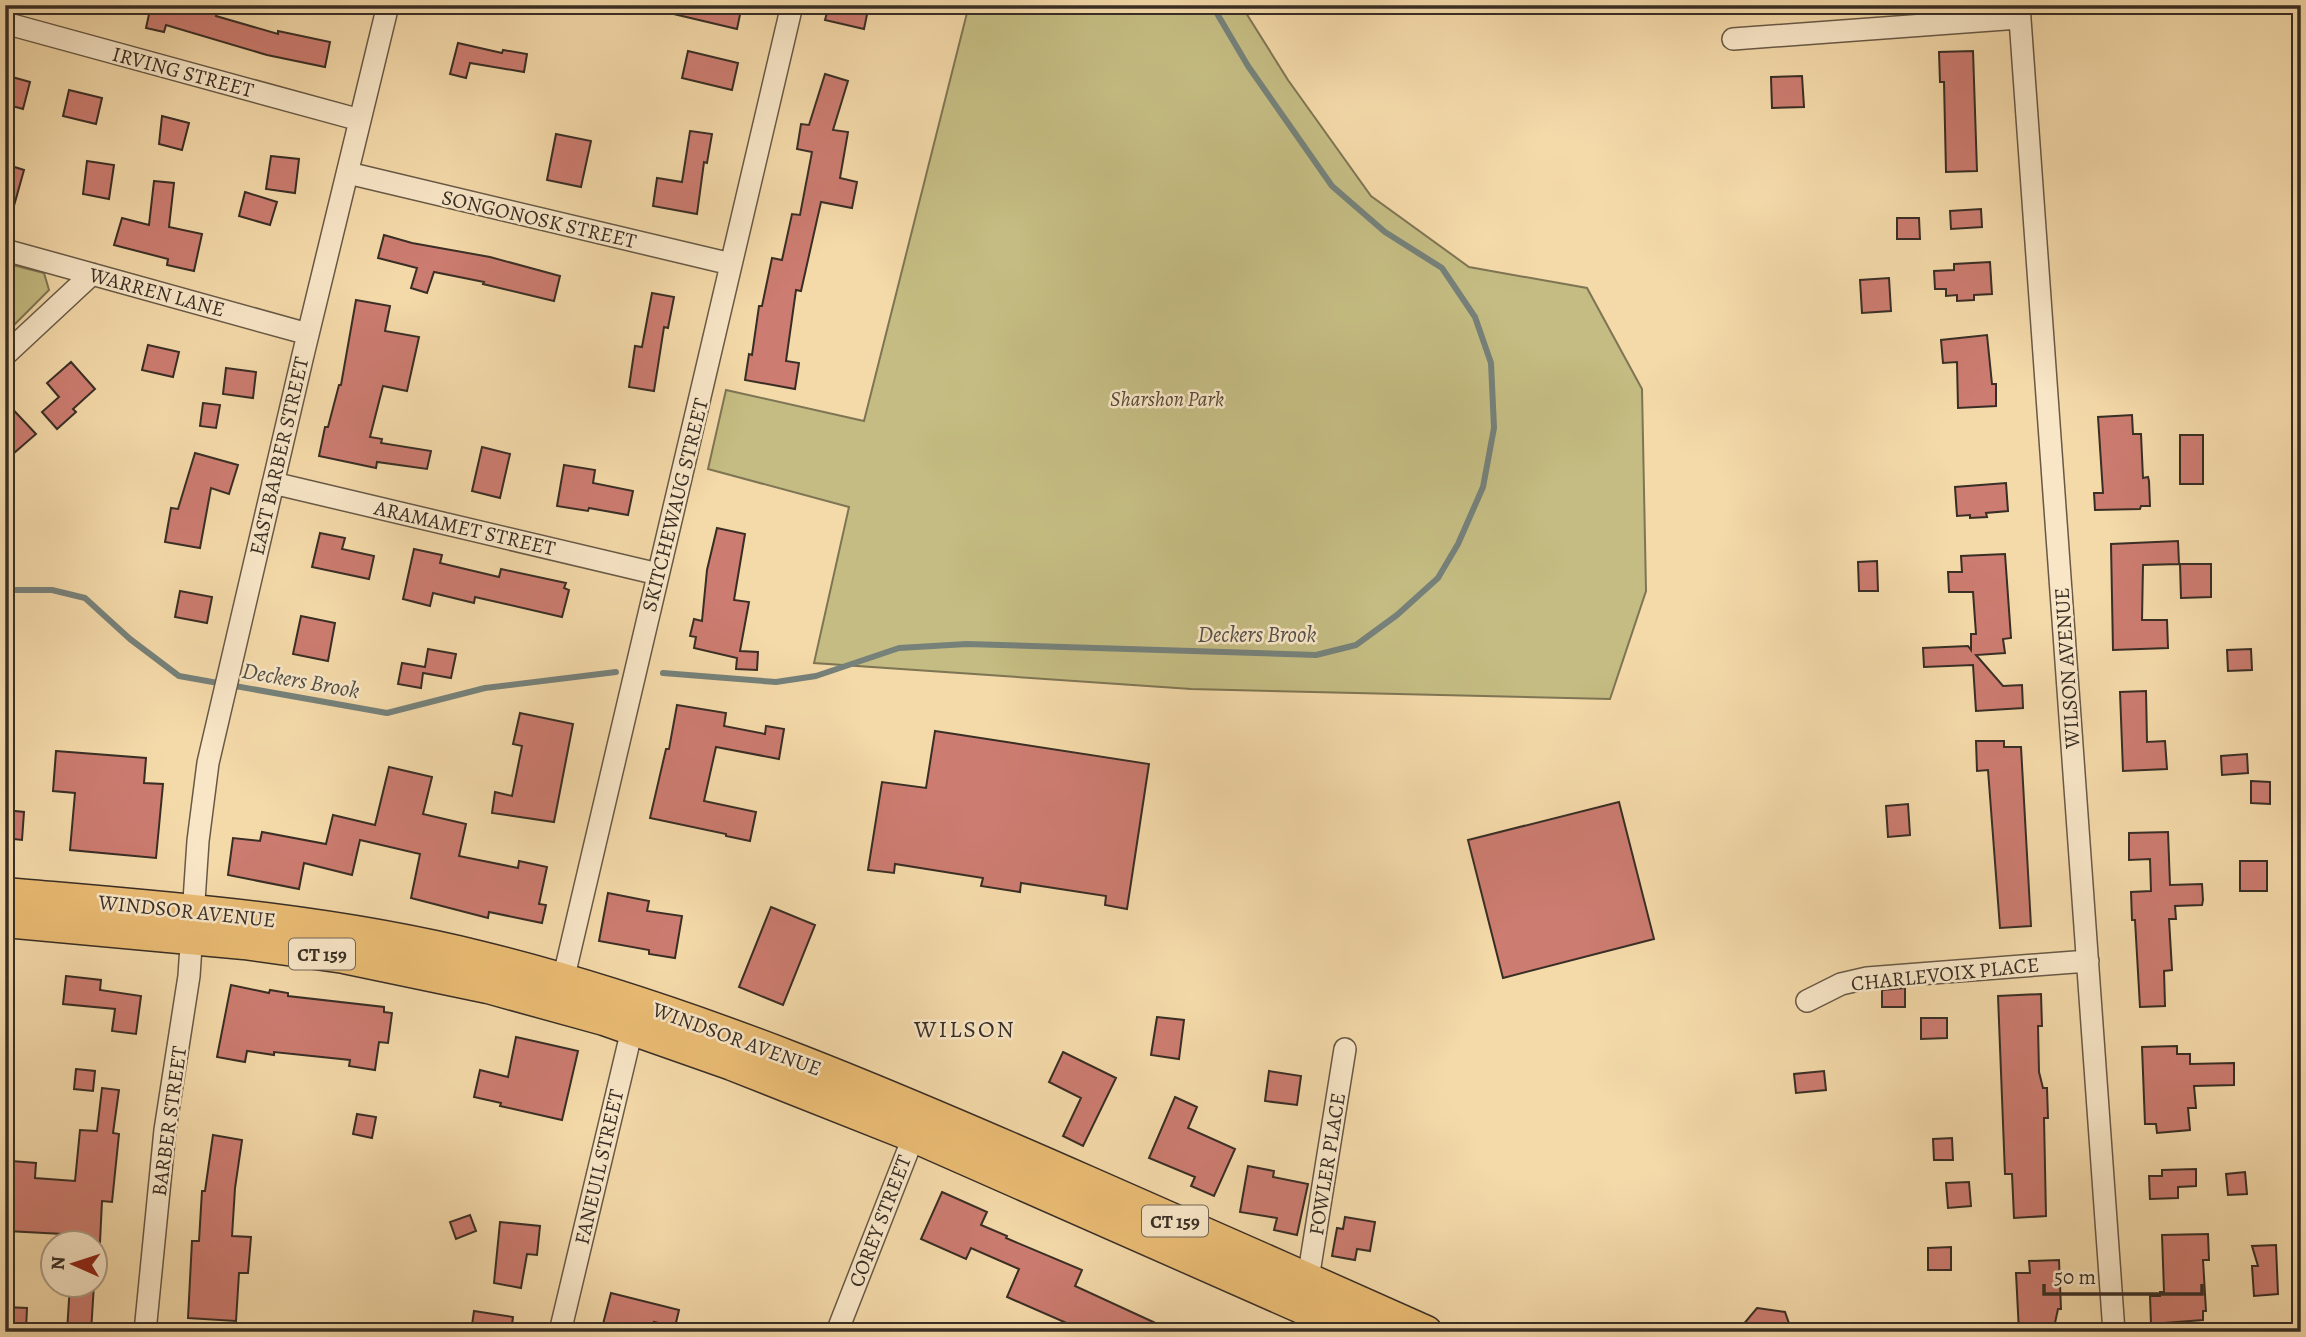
<svg xmlns="http://www.w3.org/2000/svg" width="2306" height="1337" viewBox="0 0 2306 1337" font-family="Alegreya,serif">
  <style>
    .green { fill: #c4bc82; stroke: #7e7554; stroke-width: 2 }
    .lines { fill: none; stroke-linecap: round; stroke-linejoin: round }
    .stream { stroke: #76817a; stroke-width: 6 }
    .building { fill: #cc7c70; stroke: #392e25; stroke-width: 2 }
    .street-casing { stroke: #685946; stroke-width: 24 }
    .primary-casing { stroke: #392e25; stroke-width: 35 }
    .street { stroke: #f8e6c7; stroke-width: 21 }
    .primary { stroke: #eabc74; stroke-width: 32 }
    .labels { text-anchor: middle; stroke-width: 5; stroke-linejoin: round; paint-order: stroke }
    .shield { fill: #f8e6c7; stroke: #726556; stroke-width: 2 }
    .shield-label { font-size: 19px; font-weight: bold; fill: #392e25 }
    .street-label { font-size: 21px; fill: #392e25; stroke: #f8e6c7 }
    .park-label { font-size: 21px; font-style: italic; fill: #554a38; stroke: #f8e6c7 }
    .water-label { font-size: 23px; font-style: italic; fill: #525048; stroke: #f8e6c7 }
    .quarter-label { font-size: 24px; letter-spacing: 2px; fill: #392e25; stroke: #f8e6c7 }
  </style>
  <rect width="100%" height="100%" fill="#f4d9a9"/>
  <filter id="stains"><feTurbulence type="fractalNoise" baseFrequency=".00286" numOctaves="4"/><feColorMatrix values="0 0 0 0 .2 0 0 0 0 .09 0 0 0 0 .02 0 0 0 .5 -.17"/></filter>
  <radialGradient id="worn" r=".72"><stop offset=".6" stop-color="#630" stop-opacity="0"/><stop offset="1" stop-color="#630" stop-opacity=".3"/></radialGradient>
  <!-- green -->
  <path class="green" d="M969 5H1241L1288 80 1371 196 1469 267 1587 288 1642 389 1646 591 1610 699 1191 689 814 663 849 507 708 469 726 390 864 421Z
    M5 263 44 273 49 290 5 334Z"/>
  <g class="lines">
    <!-- stream -->
    <path class="stream" d="M5 590H52L85 598 130 639 179 676 387 713 485 688 616 672
      M663 673 776 682 816 676 899 648 967 644 1316 655 1356 645 1397 615 1438 578 1458 544 1483 487 1494 428 1491 363 1475 317 1442 268 1385 232 1332 186 1248 66 1212 5"/>
  </g>
  <!-- building -->
  <path class="building" d="M151 5H219L216 16 278 34V31L330 42 325 67 267 55 166 25 164 32 146 28Z
    M666 5H742L737 29 665 12Z
    M829 5H869L864 29 825 20Z
    M458 43 502 53 503 50 527 54 524 72 470 63 466 78 450 74Z
    M688 51 738 63 732 90 682 78Z
    M1973 51 1977 171 1946 172 1944 82H1940L1939 52Z
    M825 74 848 81 833 130 848 132 840 178 857 182 852 208 821 202 801 291 796 290 786 361 799 363 795 389 745 380 749 354 752 355 759 306H762L772 258 782 260 792 214 800 215 812 152 797 149 801 124 809 125Z
    M5 75 30 82 23 109 5 104Z
    M1802 76 1804 107 1772 108 1771 77Z
    M69 90 102 98 96 124 63 116Z
    M162 116 189 123 182 150 159 144Z
    M690 131 712 134 707 163 704 162 697 214 653 206 657 178 682 182Z
    M556 134 591 141 581 187 547 180Z
    M271 156 299 159 295 193 266 189Z
    M87 161 114 165 109 199 83 194Z
    M5 164 24 170 10 220 5 219Z
    M154 181 174 183 169 227 202 234 194 271 167 265 168 259 114 245 122 218 149 225Z
    M245 192 277 202 270 225 239 216Z
    M1981 209 1982 227 1951 229 1950 211Z
    M1897 218H1919L1920 239H1897Z
    M384 235 412 243 490 257 560 276 554 301 483 284 484 282 434 272 427 293 411 288 417 268 378 258Z
    M1990 262 1992 294 1974 295V300L1957 301V295L1946 296V289H1935L1934 271 1954 270V264Z
    M1889 278 1891 311 1862 313 1860 280Z
    M652 293 674 297 668 328 664 327 654 391 629 387 635 346 642 347Z
    M356 300 390 306 385 331 419 337 407 391 383 386 370 437 382 439 381 443 431 451 427 469 377 462 376 468 319 456 325 427H328L339 385H341Z
    M1987 335 1992 384H1996V406L1958 408 1957 362 1943 363 1941 340Z
    M148 345 179 352 173 377 142 370Z
    M71 362 95 389 73 409 76 412 57 429 42 412 59 397 47 383Z
    M226 368 256 372 253 398 223 394Z
    M5 401 36 434 14 453 5 443Z
    M203 403 220 405 216 428 200 426Z
    M2132 415 2133 434H2141L2143 478 2148 477 2149 481 2150 506H2141L2140 509 2095 510 2094 493H2103L2098 417Z
    M2180 435H2203V484H2180Z
    M482 447 510 454 500 498 472 491Z
    M195 453 238 465 229 494 211 488 200 548 165 542 171 508 178 509Z
    M564 465 595 470 593 483 633 491 628 515 589 508 588 511 557 506Z
    M2006 483 2008 511 1986 513 1987 517 1970 518V515L1957 516 1955 487Z
    M717 528 745 534 734 600 749 602 740 651 758 652 757 670 736 669 737 658 694 648 696 637 690 636 694 619 702 621 707 570Z
    M320 533 345 538 342 549 374 556 369 579 312 567Z
    M2178 541 2179 564 2143 565 2142 620H2167L2168 648 2113 650 2111 544Z
    M414 549 442 555 440 563 499 577 501 569 566 583 564 588 569 590 562 617 475 597 474 603 433 593 430 606 403 599Z
    M2005 554 2011 638 2003 639 2005 653 1976 655 2003 686 2022 685 2023 708 1976 711 1973 665 1924 667 1923 648 1968 646 1971 650V634H1976L1973 592H1949L1948 572H1962L1961 556Z
    M1877 561 1878 591H1859L1858 562Z
    M2180 564H2211V597L2181 598Z
    M180 591 212 597 207 623 175 617Z
    M301 616 335 623 328 661 293 654Z
    M428 649 456 654 451 678 423 673 421 688 398 684 402 663 425 667Z
    M2251 649 2252 670 2228 671 2227 650Z
    M2146 691 2147 742 2165 741 2167 769 2123 771 2120 692Z
    M677 705 726 713 724 726 765 734 766 726 784 729 779 759 716 747 704 801 756 812 750 841 726 836V834L650 818 666 749H669Z
    M520 713 573 724 554 822 492 813 495 792 512 796 522 746 513 744Z
    M935 731 1149 764 1127 909 1105 905 1106 896 1021 883 1020 892 981 886 983 878 895 864 894 873 868 870 882 782 926 788Z
    M1976 741H2004V747H2021L2031 926 2000 928 1988 770 1977 771Z
    M56 751 146 758 144 783 163 784 156 858 70 850 75 793 53 791Z
    M2247 754 2248 773 2222 775 2221 756Z
    M389 767 432 777 423 814 466 824 459 856 518 868 519 861 547 867 539 904 546 905 542 923 489 912 488 918 411 898 420 854 360 840 352 875 304 863 299 889 228 875 233 838 260 841 262 832 326 844 333 815 375 825Z
    M2251 781 2270 782V804L2251 803Z
    M1619 802 1654 939 1503 978 1468 840Z
    M1908 804 1910 835 1888 837 1886 806Z
    M5 810 24 812 22 840 5 838Z
    M2168 832 2170 885 2202 884 2203 900 2202 905 2175 906 2176 919H2169L2172 970 2164 971 2165 1006 2140 1007 2135 920H2132L2131 892 2151 891 2150 859 2129 860V833Z
    M2240 861H2267V891H2240Z
    M608 893 649 901 647 911 682 916 675 958 649 954V950L599 941Z
    M771 907 815 925 783 1005 739 987Z
    M66 976 101 980 100 990 141 996 136 1034 112 1031 115 1009 63 1004Z
    M231 985 269 993 270 990 288 993V996L384 1007V1012L392 1013 388 1043 379 1042 375 1070 349 1066 350 1060 274 1052V1055L247 1051 245 1062 217 1057Z
    M1905 988V1007H1882V990Z
    M2041 994 2042 1026H2038L2039 1072 2043 1088H2047L2048 1118H2044L2046 1216 2014 1218 2012 1174H2005L1998 996Z
    M1157 1017 1184 1020 1179 1059 1151 1055Z
    M1921 1018H1947V1038L1921 1039Z
    M516 1037 578 1051 562 1120 500 1106 501 1103 474 1097 480 1070 508 1077Z
    M2177 1046V1054H2190V1064L2234 1063V1085L2194 1086 2196 1108H2188L2190 1130 2157 1133 2156 1124H2145L2142 1047Z
    M1063 1052 1116 1078 1083 1146 1063 1136 1081 1098 1049 1082Z
    M76 1069 95 1071 93 1091 74 1089Z
    M1269 1071 1301 1076 1297 1105 1265 1101Z
    M1824 1071 1826 1090 1796 1093 1794 1074Z
    M102 1088 119 1090 113 1133 119 1134 112 1202 102 1201 100 1242H63V1234L7 1231 12 1161 36 1163 35 1178 75 1181 80 1130 97 1131Z
    M1175 1097 1197 1107 1188 1128 1235 1149 1214 1196 1191 1186 1195 1177 1149 1158Z
    M357 1114 376 1117 372 1138 353 1134Z
    M213 1135 242 1140 235 1188 232 1236 251 1237 248 1273H239L236 1321 188 1318 192 1241H199L202 1191H205Z
    M1952 1138 1953 1160H1934L1933 1139Z
    M1248 1166 1274 1171 1273 1177 1308 1184 1297 1235 1274 1230 1277 1218 1240 1212Z
    M2196 1169V1186L2178 1187V1198L2150 1199 2149 1176H2162V1170Z
    M2245 1172 2247 1194 2228 1195 2226 1174Z
    M1969 1182 1971 1206 1948 1208 1946 1183Z
    M942 1192 987 1212 981 1225 1007 1236 1006 1238 1082 1270 1075 1286 1175 1332H1087L1007 1297 1019 1269 971 1248 966 1259 921 1239Z
    M470 1215 476 1231 456 1239 450 1222Z
    M1345 1217 1375 1222 1370 1251 1357 1249 1355 1260 1332 1256 1337 1228 1343 1229Z
    M500 1222 540 1226 537 1255 527 1254 521 1288 494 1283Z
    M2208 1234 2209 1260H2203L2206 1311H2203V1320L2151 1324 2150 1296H2160V1292H2164L2162 1235Z
    M2276 1245 2278 1294 2254 1296 2252 1266H2258L2252 1246Z
    M1951 1247V1270H1928V1248Z
    M2059 1260 2061 1309H2058L2053 1332H2019L2016 1273H2030L2029 1261Z
    M70 1284H94L91 1332H67Z
    M611 1293 679 1310 675 1327 654 1322 651 1332H635L603 1324Z
    M5 1307 27 1308 26 1329 5 1328Z
    M1757 1308 1785 1312 1792 1332H1737Z
    M474 1311 513 1317 511 1332H471Z"/>
  <g class="lines">
    <defs>
      <path id="street" d="M2019 5 2114 1332
        M5 23 360 120
        M1733 39 2019 18
        M348 173 731 264
        M5 250 308 334
        M5 355 92 274
        M273 483 658 574
        M560 993 792 5
        M1807 1001 1841 984 1867 978 2088 961
        M1308 1279 1345 1049
        M145 1332 165 1130 189 976 198 841 208 763 303 355 388 5
        M560 1332 635 1017
        M837 1332 918 1125"/>
      <path id="primary" d="M5 894C165 908 326 919 482 958 692 1010 891 1096 1089 1183 1201 1232 1314 1282 1426 1332
        M5 921 244 943 344 957 488 987 604 1019 732 1064 914 1136 1358 1332"/>
    </defs>
    <!-- street casing -->
    <use href="#street" class="street-casing"/>
    <!-- primary casing -->
    <use href="#primary" class="primary-casing"/>
    <!-- street -->
    <use href="#street" class="street"/>
    <!-- primary -->
    <use href="#primary" class="primary"/>
  </g>
  <g class="labels">
    <!-- shield labels -->
    <g class="shield">
      <rect x="289" y="938.5" width="66" height="31" rx="5"/>
      <rect x="1142" y="1205.5" width="66" height="31" rx="5"/>
    </g>
    <g class="shield-label">
      <text x="322" y="961">CT 159</text>
      <text x="1175" y="1228">CT 159</text>
    </g>
    <!-- street labels -->
    <g class="street-label">
      <text transform="translate(183 72) rotate(15)" y="7">IRVING STREET</text>
      <text transform="translate(539 219) rotate(13)" y="7">SONGONOSK STREET</text>
      <text transform="translate(157 292) rotate(15)" y="7">WARREN LANE</text>
      <text transform="translate(279 456) rotate(-77)" y="7">EAST BARBER STREET</text>
      <text transform="translate(675 505) rotate(-76)" y="7">SKITCHEWAUG STREET</text>
      <text transform="translate(465 528) rotate(13)" y="7">ARAMAMET STREET</text>
      <text transform="translate(2067 668) rotate(-94)" y="7">WILSON AVENUE</text>
      <text transform="translate(187 911) rotate(6)" y="7">WINDSOR AVENUE</text>
      <text transform="translate(1945 974) rotate(-6)" y="7">CHARLEVOIX PLACE</text>
      <text transform="translate(737 1039) rotate(20)" y="7">WINDSOR AVENUE</text>
      <text transform="translate(169 1121) rotate(-82)" y="7">BARBER STREET</text>
      <text transform="translate(1327 1164) rotate(-81)" y="7">FOWLER PLACE</text>
      <text transform="translate(599 1167) rotate(-77)" y="7">FANEUIL STREET</text>
      <text transform="translate(880 1221) rotate(-69)" y="7">COREY STREET</text>
    </g>
    <!-- park labels -->
    <g class="park-label">
      <text x="1167" y="406">Sharshon Park</text>
    </g>
    <!-- water labels -->
    <g class="water-label">
      <text x="1257" y="642">Deckers Brook</text>
      <text transform="translate(301 680) rotate(10)" y="8">Deckers Brook</text>
    </g>
    <!-- quarter labels -->
    <g class="quarter-label">
      <text x="965" y="1037">WILSON</text>
    </g>
  </g>
  <!-- margin -->
  <rect width="2306" height="1337" fill="none" stroke="#f4d9a9" stroke-width="28"/>
  <rect x="7" y="7" width="2292" height="1323" fill="none" stroke="#392e25" stroke-width="3.5"/>
  <rect x="14" y="14" width="2278" height="1309" fill="none" stroke="#392e25" stroke-width="2"/>
  <!-- north arrow -->
  <g transform="translate(74 1264) rotate(273)"><circle r="33" fill="#f8e6c7" stroke="#ac9c86" stroke-width="2"/>
  <path d="M0-5L12 26L0 18L-12 26Z" fill="#8f2418"/>
  <text y="-10" font-size="19" font-weight="bold" text-anchor="middle" fill="#392e25">N</text>
  </g>
  <!-- scale -->
  <path d="M2044 1284v10h158v-10" fill="none" stroke="#392e25" stroke-width="3.5"/>
  <text x="2054" y="1284" font-size="21" fill="#392e25" stroke="#f8e6c7" stroke-width="5" paint-order="stroke">50 m</text>
  <rect width="100%" height="100%" filter="url(#stains)"/>
  <rect width="100%" height="100%" fill="url(#worn)"/>
</svg>
